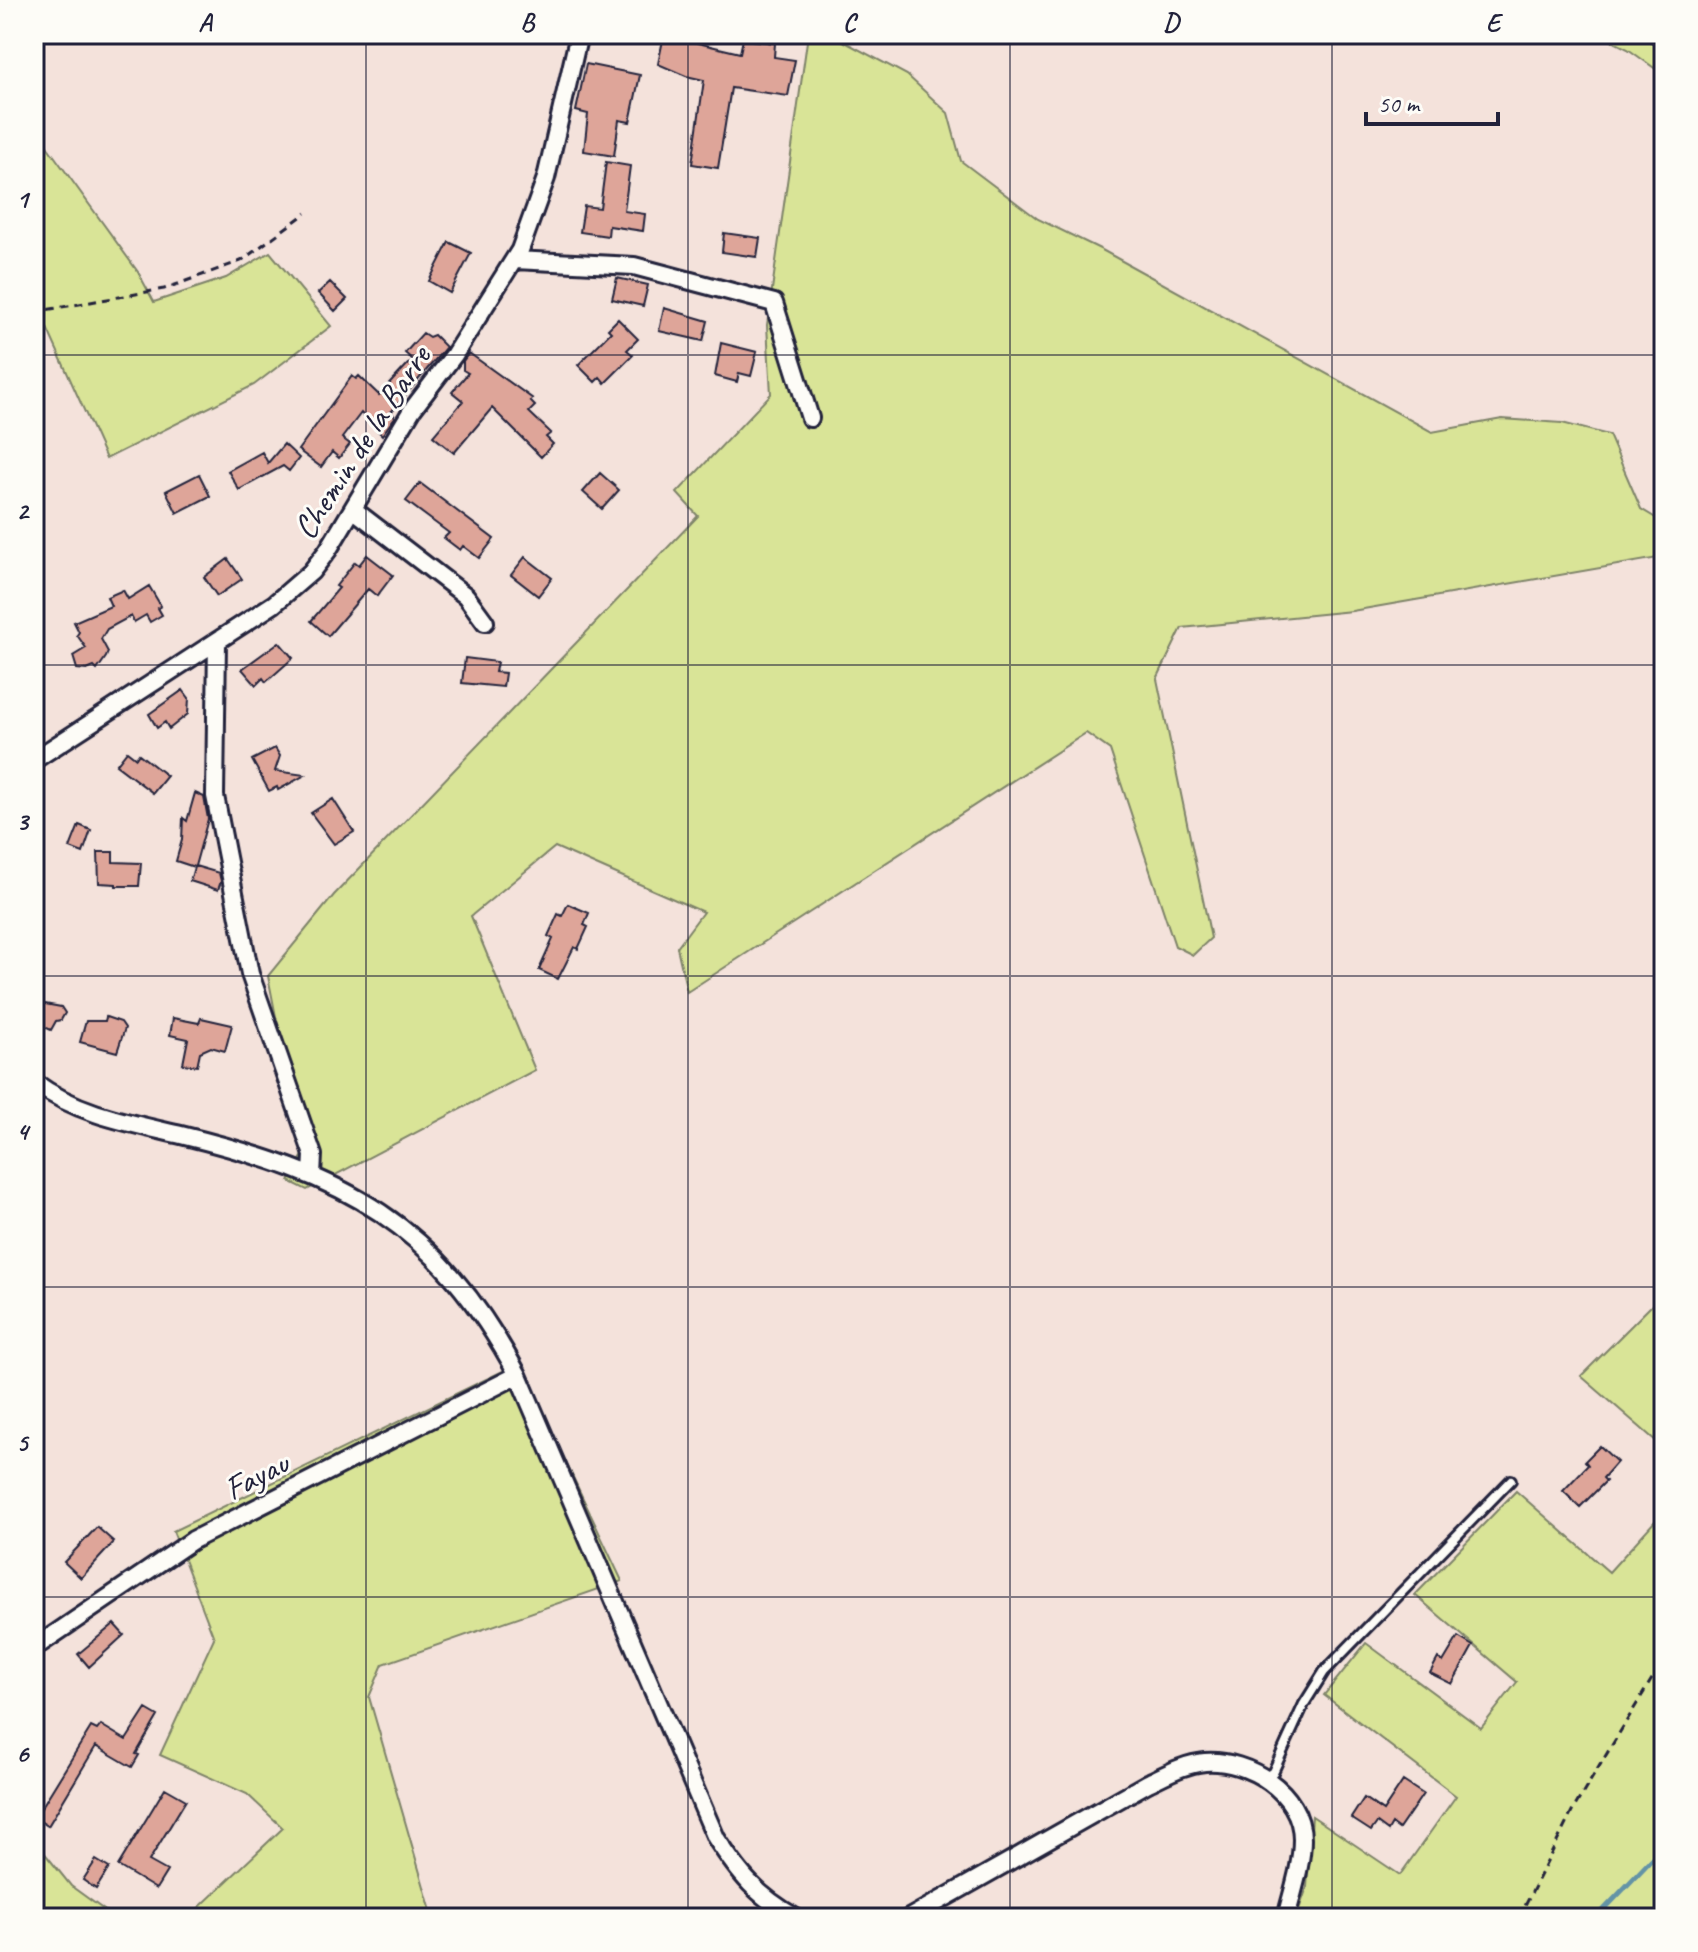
<svg xmlns="http://www.w3.org/2000/svg" width="1698" height="1952" viewBox="0 0 1698 1952" font-family="Caveat,sans-serif">
  <style>
    .green { fill: #d9e497; stroke: #7e8369; stroke-width: 2 }
    .lines { fill: none; stroke-linecap: round; stroke-linejoin: round }
    .stream { stroke: #6393a6; stroke-width: 5 }
    .building { fill: #dea599; stroke: #22223b; stroke-width: 2 }
    .lane-casing { stroke: #22223b; stroke-width: 14 }
    .street-casing { stroke: #22223b; stroke-width: 22 }
    .path { stroke: #22223b; stroke-width: 3; stroke-dasharray: 8 6; stroke-linecap: butt }
    .lane { stroke: #fdfcf7; stroke-width: 8 }
    .street { stroke: #fdfcf7; stroke-width: 16 }
    .grid { fill: none; stroke: #22223b; stroke-width: 2; stroke-opacity: 0.55 }
    .labels { text-anchor: middle; stroke-width: 6; stroke-linejoin: round; paint-order: stroke }
    .street-label { font-size: 34px; fill: #22223b; stroke: #fdfcf7 }
    .neatline { fill: none; stroke: #22223b; stroke-width: 3 }
    .grid-label { font-size: 26px; text-anchor: middle; font-weight: bold; fill: #22223b }
  </style>
  <rect width="100%" height="100%" fill="#f4e2db"/>
  <filter id="ink" filterUnits="userSpaceOnUse"><feTurbulence type="fractalNoise" baseFrequency=".0125" numOctaves="2"/><feDisplacementMap in="SourceGraphic" scale="16" xChannelSelector="R" yChannelSelector="G"/><feConvolveMatrix kernelMatrix="1 2 1 2 8 2 1 2 1" color-interpolation-filters="sRGB"/></filter>
  <g filter="url(#ink)">
    <!-- green -->
    <path class="green" d="M808 34H830L907 75 948 113 961 161 1038 219 1102 250 1432 432 1502 419 1562 423 1609 435 1641 509 1664 523V557L1352 611 1182 628 1157 679 1211 938 1193 955 1175 946 1110 750 1086 733 687 992 677 947 703 912 555 847 471 916 535 1070 307 1190 289 1181 303 1155 268 976 334 895 698 516 677 493 771 394 767 325Z
      M1599 34H1664V75L1628 49Z
      M34 128 138 272 154 302 226 278 270 252 331 326 254 385 106 459 34 299Z
      M1664 1293V1448L1581 1376Z
      M519 1363 622 1581 383 1664 369 1697 433 1918H188L283 1828 247 1794 160 1755 214 1638 173 1531Z
      M1516 1491 1609 1572 1664 1511V1918H1296L1307 1887 1312 1816 1400 1875 1456 1796 1324 1695 1366 1643 1481 1728 1517 1682 1415 1595Z
      M34 1840 71 1886 115 1918H34Z"/>
    <g class="lines">
      <!-- stream -->
      <path class="stream" d="M1596 1918 1653 1858 1664 1860"/>
    </g>
    <!-- building -->
    <path class="building" d="M664 35 740 53 743 39 775 43 774 57 795 60 788 96 731 88 718 168 692 164 704 80 686 76 658 64Z
      M586 64 640 75 630 122 619 120 614 156 584 151 588 114 576 111Z
      M606 162 630 166 624 211 645 214 643 231 609 226 608 236 580 232 584 206 600 208Z
      M724 233 760 238 757 257 722 252Z
      M449 242 471 253 450 293 429 281Z
      M617 278 648 285 643 306 612 299Z
      M330 282 347 299 335 311 318 293Z
      M664 308 708 321 703 341 659 331Z
      M618 319 638 339 627 350 633 355 605 383 600 377 595 382 578 365 611 332 608 329Z
      M423 333 429 337 434 335 446 347 391 412 395 417 382 435 361 413 342 438 350 444 339 458 332 452 321 467 298 450 352 376 356 379 359 376 379 395 408 364 415 362 405 353Z
      M721 343 757 352 751 376 739 373 737 382 715 376Z
      M469 353 533 399 530 401 535 406 529 412 551 433 546 437 553 444 541 457 492 408 454 453 433 436 463 401 452 392 468 373 463 370V361Z
      M284 444 299 458 289 471 283 466 239 490 228 471 262 452 268 463Z
      M600 473 619 490 602 509 583 492Z
      M199 474 210 496 177 513 166 491Z
      M420 483 494 539 479 558 463 546 460 550 444 538 449 533 406 501Z
      M367 555 393 575 377 596 368 589 328 636 311 621 339 588 336 586 355 562 359 565Z
      M525 557 552 578 538 596 511 575Z
      M228 559 242 579 217 596 204 577Z
      M149 586 161 606 158 608 162 615 150 622 146 615 134 622 131 616 107 629 101 639 108 652 106 657 97 670 94 667 87 670 77 669 73 656 86 648 77 635 79 632 74 622 111 606 107 597 123 590 128 599Z
      M279 642 293 658 266 682 263 678 256 685 242 669Z
      M465 658 497 662 495 672 505 673 503 687 462 683Z
      M183 690 189 698 188 714 169 729 165 722 157 728 149 714Z
      M275 748 280 756 275 771 305 775 278 790 277 787 269 791 252 760Z
      M127 751 136 758 139 754 167 776 153 793 116 765Z
      M195 793 204 797 208 819 195 866 219 873 221 881 218 890 190 881 194 867 176 861 182 840 183 818 187 821Z
      M333 799 354 832 334 844 311 813Z
      M79 825 91 830 83 853 70 848Z
      M98 852H113V862L141 863 139 886H116V884L99 883Z
      M568 904 589 913 584 925 588 927 578 949 574 947 558 979 539 970 553 939 548 936 558 914 562 916Z
      M34 1002 61 1007 65 1013 61 1020 56 1021 51 1030 34 1022Z
      M106 1017 121 1022 125 1028 117 1052 80 1042 86 1021H105Z
      M173 1018 199 1023 201 1018 232 1025 225 1051 211 1047 200 1052 197 1066 183 1064 188 1039 170 1035Z
      M1600 1446 1617 1462 1603 1478 1606 1481 1580 1507 1563 1491 1588 1465 1585 1461Z
      M97 1527 114 1542 81 1578 64 1562Z
      M114 1624 124 1635 89 1667 78 1654Z
      M1458 1637 1473 1646 1452 1684 1430 1673 1438 1658 1443 1662Z
      M146 1709 158 1716 136 1754 139 1755 132 1767 96 1746 48 1826 35 1818 91 1727 97 1730 101 1725 126 1740Z
      M1403 1781 1423 1794 1399 1829 1392 1824 1388 1831 1377 1823 1371 1831 1351 1818 1364 1798 1383 1811Z
      M165 1788 186 1800 149 1861 167 1871 156 1889 118 1866Z
      M96 1860 109 1868 96 1889 83 1880Z"/>
    <g class="lines">
      <defs>
        <path id="lane" d="M1265 1778 1273 1772 1304 1704 1324 1672 1511 1480"/>
        <path id="street" d="M515 260 634 266 774 303 810 418
          M354 510 466 596 485 622
          M217 641 215 796 250 974 313 1155 312 1175
          M34 760 274 604 311 572 328 550 412 410 454 355 520 250 546 178 579 34
          M34 1082C77 1114 129 1123 181 1135 345 1175 436 1222 518 1375L716 1838C740 1875 757 1896 796 1918
          M34 1648 193 1540 518 1375
          M909 1918 1148 1783C1167 1774 1184 1764 1205 1762 1248 1759 1302 1792 1302 1839 1302 1865 1292 1893 1286 1918"/>
      </defs>
      <!-- lane casing -->
      <use href="#lane" class="lane-casing"/>
      <!-- street casing -->
      <use href="#street" class="street-casing"/>
      <!-- path -->
      <path class="path" d="M1637 34 1664 48
        M34 312 164 289 241 261 306 213
        M1519 1918 1574 1808 1664 1659"/>
      <!-- lane -->
      <use href="#lane" class="lane"/>
      <!-- street -->
      <use href="#street" class="street"/>
    </g>
  </g>
  <!-- grid -->
  <path class="grid" d="M366 34V1918M688 34V1918M1010 34V1918M1332 34V1918M34 355H1664M34 665H1664M34 976H1664M34 1287H1664M34 1597H1664"/>
  <g class="labels">
    <!-- street labels -->
    <g class="street-label">
      <text transform="translate(361 442) rotate(-57)" y="12">Chemin de la Barre</text>
      <text transform="translate(256 1475) rotate(-27)" y="12">Fayau</text>
    </g>
  </g>
  <!-- margin -->
  <rect width="1698" height="1952" fill="none" stroke="#fdfcf7" stroke-width="88"/>
  <!-- scale -->
  <path d="M1366 112v12h132v-12" fill="none" stroke="#22223b" stroke-width="4"/>
  <text x="1378" y="112" font-size="24" fill="#22223b" stroke="#fdfcf7" stroke-width="6" paint-order="stroke">50 m</text>
  <rect x="44" y="44" width="1610" height="1864" class="neatline"/>
  <g class="grid-label">
    <text x="205" y="31">A</text>
    <text x="527" y="31">B</text>
    <text x="849" y="31">C</text>
    <text x="1171" y="31">D</text>
    <text x="1493" y="31">E</text>
    <text x="22" y="208">1</text>
    <text x="22" y="519">2</text>
    <text x="22" y="830">3</text>
    <text x="22" y="1140">4</text>
    <text x="22" y="1451">5</text>
    <text x="22" y="1762">6</text>
  </g>
</svg>
